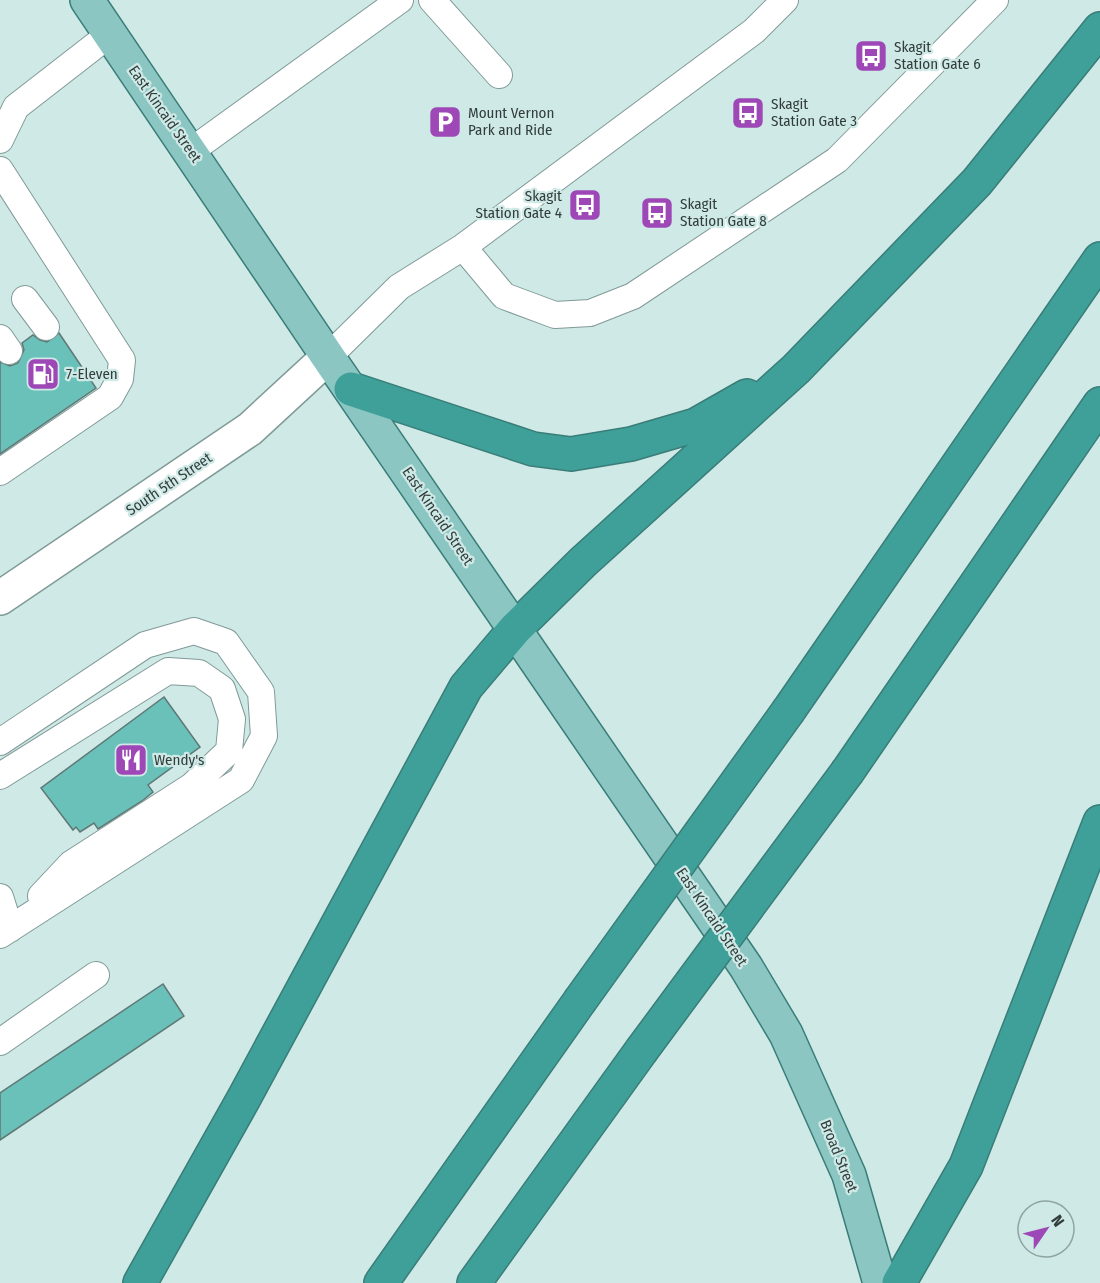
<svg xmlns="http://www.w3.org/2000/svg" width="1100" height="1283" viewBox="0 0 1100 1283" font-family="'Fira Sans Condensed',sans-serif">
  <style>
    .building { fill: #6ac1b9; stroke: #5f7875; stroke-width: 1.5 }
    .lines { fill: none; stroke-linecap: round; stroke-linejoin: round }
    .service-casing { stroke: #809a97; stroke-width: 28 }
    .minor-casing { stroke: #809a97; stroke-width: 36 }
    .primary-casing { stroke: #3a7d78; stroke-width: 36 }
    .motorway-casing { stroke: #3a7d78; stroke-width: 36 }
    .service { stroke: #fff; stroke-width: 26 }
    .minor { stroke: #fff; stroke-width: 33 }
    .primary { stroke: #8bc6c2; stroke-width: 33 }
    .motorway { stroke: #3ea099; stroke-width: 33 }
    .motorway-bridge-casing { stroke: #3a7d78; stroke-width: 36; stroke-linecap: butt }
    .motorway-bridge { stroke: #3ea099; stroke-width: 33 }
    .labels { text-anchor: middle; stroke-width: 4.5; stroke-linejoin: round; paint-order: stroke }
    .poi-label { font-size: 15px; fill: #323d3c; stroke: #cee9e6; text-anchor: start }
    .street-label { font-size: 15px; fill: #323d3c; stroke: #cee9e6 }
  </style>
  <rect width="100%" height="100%" fill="#cee9e6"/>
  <!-- building -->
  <path class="building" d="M59 333 96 388 0 454V362L10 366 18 363 24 350 22 343 33 335 40 340 47 342Z
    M164 697 200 747 148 785 153 792 142 801 98 829 94 823 80 832 76 827 73 830 41 788Z
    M163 984 184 1016 0 1140V1093Z"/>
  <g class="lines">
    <defs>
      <path id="service" d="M432 0 499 75
        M0 140 16 107 110 34
        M191 151 400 0
        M0 170 122 360 120 379 110 397 0 472
        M463 247 504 296 555 315 590 313 633 296 837 160 995 0
        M25 299 46 327
        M0 338 9 351
        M328 357 399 287 463 247 754 31 785 0
        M0 742 145 645 194 631 226 642 261 692 264 736 241 780 0 935
        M0 776 168 671 199 673 222 689 232 719 229 751 192 786 71 864 41 896
        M0 897 10 929
        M0 1042 96 975"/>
      <path id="minor" d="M0 598 250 429 328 357"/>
      <path id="primary" d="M87 0 328 357 746 967 786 1034 849 1175 880 1283"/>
      <path id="motorway" d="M351 389 533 449 571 454 631 444 696 425 747 396
        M789 710 1100 259
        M848 771 1100 404
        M140 1283 244 1098 466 687 515 629 583 562 796 369 977 182 1100 29
        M381 1283 579 1002
        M474 1283 641 1051
        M899 1283 966 1166 1100 822"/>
    </defs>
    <!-- service casing -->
    <use href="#service" class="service-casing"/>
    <!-- minor casing -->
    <use href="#minor" class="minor-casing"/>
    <!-- primary casing -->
    <use href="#primary" class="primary-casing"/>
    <!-- motorway casing -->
    <use href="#motorway" class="motorway-casing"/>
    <!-- service -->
    <use href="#service" class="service"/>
    <!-- minor -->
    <use href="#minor" class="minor"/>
    <!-- primary -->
    <use href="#primary" class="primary"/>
    <!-- motorway -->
    <use href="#motorway" class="motorway"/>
    <defs>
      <path id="motorway-bridge" d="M579 1002 789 710
        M641 1051 848 771"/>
    </defs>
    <!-- motorway-bridge casing -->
    <use href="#motorway-bridge" class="motorway-bridge-casing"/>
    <!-- motorway-bridge -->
    <use href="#motorway-bridge" class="motorway-bridge"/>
  </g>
  <!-- icons -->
  <defs>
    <symbol id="bus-square" viewBox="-11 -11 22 22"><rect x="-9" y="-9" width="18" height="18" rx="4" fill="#9d48b6" stroke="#cee9e6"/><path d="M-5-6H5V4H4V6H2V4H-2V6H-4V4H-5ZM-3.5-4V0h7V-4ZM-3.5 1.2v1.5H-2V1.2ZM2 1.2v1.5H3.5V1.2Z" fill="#fff"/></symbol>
    <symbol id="parking-square" viewBox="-11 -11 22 22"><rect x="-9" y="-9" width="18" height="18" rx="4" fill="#9d48b6" stroke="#cee9e6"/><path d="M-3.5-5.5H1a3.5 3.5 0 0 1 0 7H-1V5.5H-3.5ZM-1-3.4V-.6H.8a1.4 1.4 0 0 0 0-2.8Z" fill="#fff"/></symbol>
    <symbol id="fuel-square" viewBox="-11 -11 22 22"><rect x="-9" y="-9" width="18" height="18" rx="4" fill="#9d48b6" stroke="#cee9e6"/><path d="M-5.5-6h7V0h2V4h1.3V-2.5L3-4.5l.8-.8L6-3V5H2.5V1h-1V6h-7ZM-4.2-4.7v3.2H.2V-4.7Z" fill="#fff"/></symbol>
    <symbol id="restaurant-square" viewBox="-11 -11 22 22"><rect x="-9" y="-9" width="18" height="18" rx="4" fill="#9d48b6" stroke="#cee9e6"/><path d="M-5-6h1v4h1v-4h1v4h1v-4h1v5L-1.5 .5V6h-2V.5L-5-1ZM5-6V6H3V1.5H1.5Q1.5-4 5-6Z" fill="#fff"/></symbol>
  </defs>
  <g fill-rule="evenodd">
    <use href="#bus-square" x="852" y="37" width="38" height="38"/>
    <use href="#bus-square" x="729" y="94" width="38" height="38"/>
    <use href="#parking-square" x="426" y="103" width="38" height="38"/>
    <use href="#bus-square" x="566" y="186" width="38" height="38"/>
    <use href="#bus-square" x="638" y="194" width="38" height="38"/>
    <use href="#fuel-square" x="24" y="355" width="38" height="38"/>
    <use href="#restaurant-square" x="112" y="741" width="38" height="38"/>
  </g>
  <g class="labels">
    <!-- poi labels -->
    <g class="poi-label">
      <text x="894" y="52">Skagit<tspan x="894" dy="17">Station Gate 6</tspan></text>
      <text x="771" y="109">Skagit<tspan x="771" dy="17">Station Gate 3</tspan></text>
      <text x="468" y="118">Mount Vernon<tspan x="468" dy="17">Park and Ride</tspan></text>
      <text x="562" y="201" text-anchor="end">Skagit<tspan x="562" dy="17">Station Gate 4</tspan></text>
      <text x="680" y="209">Skagit<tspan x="680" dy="17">Station Gate 8</tspan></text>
      <text x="66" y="379">7-Eleven</text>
      <text x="154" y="765">Wendy's</text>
    </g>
    <!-- street labels -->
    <g class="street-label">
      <text transform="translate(165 114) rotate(55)" y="5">East Kincaid Street</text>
      <text transform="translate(169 484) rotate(-34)" y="5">South 5th Street</text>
      <text transform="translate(438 516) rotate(56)" y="5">East Kincaid Street</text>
      <text transform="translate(712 917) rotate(56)" y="5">East Kincaid Street</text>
      <text transform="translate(839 1156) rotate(68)" y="5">Broad Street</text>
    </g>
  </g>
  <!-- north arrow -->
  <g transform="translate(1046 1229) rotate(55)"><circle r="28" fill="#cee9e6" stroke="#90a4a2" stroke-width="1.5"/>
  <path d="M0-4.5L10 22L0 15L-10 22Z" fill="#9d48b6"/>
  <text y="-9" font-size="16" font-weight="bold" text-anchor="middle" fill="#323d3c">N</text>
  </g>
</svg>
